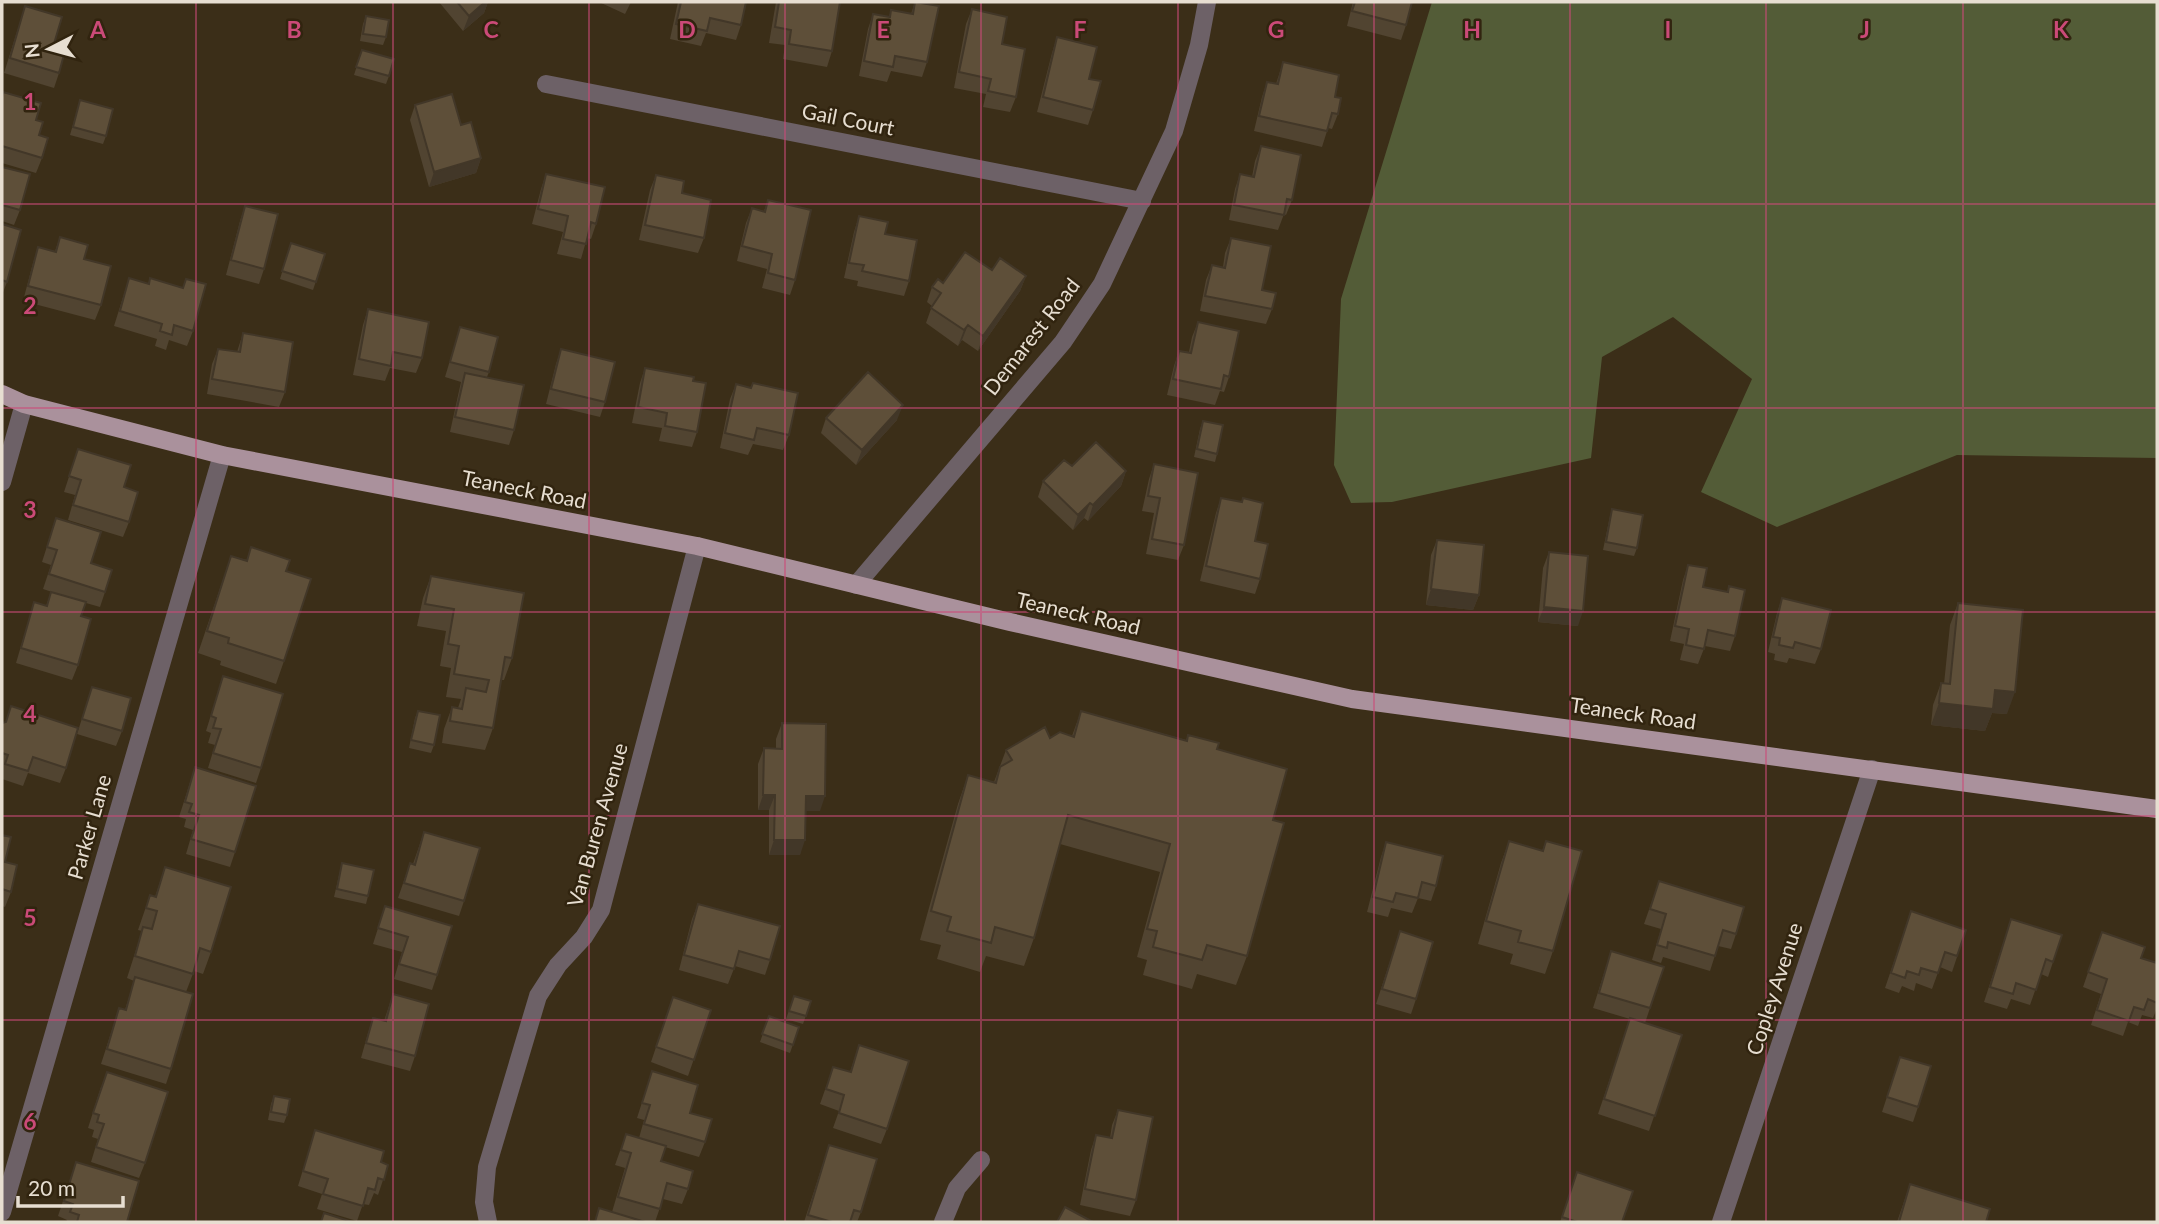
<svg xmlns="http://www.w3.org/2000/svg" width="2159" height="1224" viewBox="0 0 2159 1224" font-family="Lato,sans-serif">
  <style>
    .forest { fill: #535c37 }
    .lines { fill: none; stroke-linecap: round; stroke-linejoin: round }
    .minor { stroke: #6d6167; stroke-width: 18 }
    .major { stroke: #aa919c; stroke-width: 18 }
    .wall { fill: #514431 }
    .shaded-wall { fill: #423728 }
    .building { fill: #5e4f39; stroke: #423728; stroke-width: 2 }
    .grid { fill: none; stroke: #cb4a78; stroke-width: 2; stroke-opacity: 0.55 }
    .labels { text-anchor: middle; stroke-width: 5; stroke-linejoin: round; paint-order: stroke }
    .street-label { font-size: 21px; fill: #e7ded1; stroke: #31240f }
    .grid-label { font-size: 23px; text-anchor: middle; font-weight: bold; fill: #cb4a78; stroke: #31240f; stroke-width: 5; stroke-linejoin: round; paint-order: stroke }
  </style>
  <rect width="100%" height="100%" fill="#3b2e18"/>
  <!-- forest -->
  <path class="forest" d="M1432 2H2157V458L1957 455 1777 527 1701 492 1752 379 1673 317 1602 357 1591 458 1392 502 1351 503 1334 465 1341 299Z"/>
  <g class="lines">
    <!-- minor -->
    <path class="minor" d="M546 84 1142 201
      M2 482 24 404
      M856 585 1063 342 1102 284 1174 131 1199 45 1207 2
      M2 1212 222 455
      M488 1222 484 1202 487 1167 538 996 558 965 584 937 601 910 697 546
      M943 1222 957 1188 981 1160
      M1721 1222 1872 769"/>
    <!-- major -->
    <path class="major" d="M2 394 24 404 222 455 697 546 1010 622 1352 699 2157 809"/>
  </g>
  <!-- wall -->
  <path class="wall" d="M439 2H488L484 13 463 31Z
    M599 2H631L625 14Z
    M678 2H746L741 25 736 40 706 33 701 46 670 39Z
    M776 2H840L832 51 827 67 783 59 785 45 769 43Z
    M915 2 927 62 922 77 891 71 887 82 859 76 868 29 873 14 889 17 891 10 911 14Z
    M1353 2H1412L1406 25 1401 40 1347 26Z
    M25 6 53 47 59 73 54 88 4 73Z
    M972 9 1002 44 1016 97 1010 112 983 107 986 94 954 88 966 24Z
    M366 16 386 37 383 45 360 41 363 24Z
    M1057 37 1089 79 1093 110 1088 125 1037 112 1052 53Z
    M362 50 389 76 386 84 354 75Z
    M1283 62 1335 97 1338 114 1332 129 1328 128 1322 147 1254 131 1262 97 1267 82 1276 84Z
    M2 96 36 120 39 135 42 158 36 173 2 163Z
    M80 100 106 136 103 144 70 135Z
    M415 105 461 125 481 158 476 173 429 187 410 120Z
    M1261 146 1292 200 1286 215 1284 214 1278 230 1229 220 1235 189 1240 174 1252 177 1255 161Z
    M2 167 20 210 14 225 2 221Z
    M546 174 596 224 591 239 587 238 581 259 557 254 563 232 532 224 541 189Z
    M656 175 704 238 698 253 639 240 650 190Z
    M768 200 795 280 790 295 762 288 767 269 737 261 746 223 752 208 764 211Z
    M245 206 264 269 259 284 226 275 240 221Z
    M859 216 909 281 904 296 857 286 858 281 844 278 854 232Z
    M2 224 7 282 2 295Z
    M60 237 84 259 101 305 95 320 23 301 33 263 38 247 55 251Z
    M1231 238 1262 290 1272 309 1266 324 1200 311 1206 280 1212 265 1223 267 1225 253Z
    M291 243 325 254 313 290 280 279Z
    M992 270 1026 276 1020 291 978 351 962 340 958 346 926 323 932 306 927 302 932 287 943 283Z
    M129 278 148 284 150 278 193 331 187 346 169 340 166 350 155 346 157 339 114 326Z
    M368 309 422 358 416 373 390 368 385 381 353 375 363 325Z
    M1198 322 1229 377 1224 392 1220 391 1215 405 1167 395 1174 366 1179 351 1189 352 1192 337Z
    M460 327 489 372 487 377 514 430 509 445 450 432 461 382 445 377Z
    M243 333 285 392 279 407 207 394 212 364 218 349 237 352Z
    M561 349 605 402 600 417 546 404 556 364Z
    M645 368 693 381 697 432 692 447 659 441 662 428 632 423 640 383Z
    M736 384 789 435 783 450 753 444 748 455 720 448 730 399Z
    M826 418 897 420 856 465 821 433Z
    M1203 421 1217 454 1215 462 1194 457 1200 429Z
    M78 449 129 522 123 537 68 520 75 495 64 492Z
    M1154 464 1184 545 1178 560 1146 554 1154 513 1142 511 1149 479Z
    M1072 466 1126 471 1121 486 1088 521 1084 518 1073 530 1038 497 1043 481Z
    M1221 498 1242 502 1243 498 1255 541 1260 579 1255 594 1200 581 1216 513Z
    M1612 509 1637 548 1634 556 1603 550 1610 516Z
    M56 518 91 563 105 592 100 607 86 603 81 616 78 665 72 680 16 663 34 602 46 606 51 592 55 593 43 589 51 565 42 562Z
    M1437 540 1479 595 1473 610 1426 605 1431 555Z
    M251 547 286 571 284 661 276 684 220 665 221 661 198 653 231 556 247 560Z
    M1549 552 1578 626 1538 622 1543 568Z
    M1688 565 1703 587 1727 592 1729 586 1735 636 1730 651 1705 646 1698 664 1680 660 1684 644 1670 641 1683 580Z
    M431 576 512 658 504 680H501L493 728 485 750 442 743 444 729 452 707 458 708 461 699 446 697 451 668 440 666 446 631 417 626 423 598Z
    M1782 598 1821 649 1815 664 1789 658 1787 663 1774 660 1775 654 1768 652 1777 613Z
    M1958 603 2007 714 1992 713 1985 731 1931 725 1933 705 1941 683 1944 684 1950 625Z
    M223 676 261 768 256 783 208 768 215 745 208 743 211 733 206 731Z
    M92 687 122 731 116 746 77 734Z
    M418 711 434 745 431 753 409 748 415 718Z
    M1081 711 1186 740 1188 735 1217 749 1273 820 1247 956 1236 985 1197 974 1192 989 1143 975 1147 960 1137 957 1160 872 1060 844 1034 938 1024 966 986 956 980 972 937 959 941 945 920 940 958 804 968 775 994 782 1006 750 1050 738 1072 736Z
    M2 723 66 768 60 783 28 773 23 786 2 779Z
    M782 723 820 811H806L800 855H769V810H758V764L764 748 776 749V739Z
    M195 767 235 852 230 867 186 854 193 830 184 827 186 819 179 817Z
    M424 832 464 901 459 916 398 898 410 863 413 864Z
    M2 835 5 862 11 892 5 907 2 906Z
    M1509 841 1542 851 1546 841 1553 951 1545 974 1510 964 1513 954 1478 944 1501 863Z
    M1386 842 1436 886 1431 901 1418 898 1412 913 1391 908 1388 917 1367 912 1381 857Z
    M342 863 368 896 366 904 334 897 340 871Z
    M165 867 211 952 203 974 194 971 186 992 171 1069 166 1084 101 1064 119 1008 125 1010 134 981 127 978 142 931 138 930 150 895 155 897Z
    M1659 881 1736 934 1731 949 1718 946 1710 971 1663 957 1661 963 1652 960 1661 929 1644 924Z
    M698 904 770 960 765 975 735 966 728 984 679 970 692 919Z
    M385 906 437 975 432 990 394 979 402 952 373 944Z
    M2011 919 2053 962 2048 977 2041 974 2030 1005 2011 999 2007 1009 1984 1002Z
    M1906 926 1966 930 1952 972 1940 967 1932 989 1916 983 1914 991 1902 986 1899 993 1885 988Z
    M1400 931 1416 999 1411 1014 1376 1004Z
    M2102 932 2141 958 2157 963V1008L2153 1018 2142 1015 2138 1026 2128 1022 2123 1036 2091 1025 2101 994 2083 987Z
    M1611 951 1650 1008 1645 1023 1682 1035 1649 1131 1598 1114 1630 1019 1593 1008Z
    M393 994 415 1056 410 1071 361 1058 368 1033 373 1018 384 1021Z
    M794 996 811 1001 803 1024 786 1019Z
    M673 997 711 1010 688 1076 651 1062Z
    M769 1016 799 1027 790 1053 760 1042Z
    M859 1045 887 1129 881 1144 833 1128 839 1111 820 1104 833 1067 850 1072Z
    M1900 1057 1918 1107 1913 1122 1882 1112Z
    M652 1071 690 1113 705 1142 699 1157 665 1147 661 1161 688 1189 682 1204 663 1199 655 1222H648L612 1212 625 1168 615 1165 626 1134 639 1138 644 1120 637 1118Z
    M101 1087 145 1163 139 1178 91 1162 98 1139 92 1137 94 1130 88 1128Z
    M274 1096 287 1115 284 1123 268 1120 271 1104Z
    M1118 1110 1136 1200 1130 1216 1080 1205 1091 1150 1096 1135 1110 1138 1112 1125Z
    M315 1130 381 1162 388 1165 378 1195 374 1193 369 1205 363 1204 357 1221 317 1209 322 1194 298 1186Z
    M829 1145 861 1212 857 1222H804Z
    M76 1162 127 1222H66L67 1220 58 1216Z
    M1577 1172 1622 1222H1560Z
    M1910 1184 1986 1222H1897Z"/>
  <!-- shaded-wall -->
  <path class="shaded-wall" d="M485 2H488L484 13 463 31 469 16Z
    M481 158 476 173 429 187 434 172Z
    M1026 276 1020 291 978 351 983 336Z
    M968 325 962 340 958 346 964 330Z
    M903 405 897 420 856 465 862 450Z
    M1126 471 1121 486 1088 521 1093 505Z
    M1090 503 1084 518 1073 530 1078 515Z
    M1431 589 1479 595 1473 610 1426 605Z
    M1544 607 1583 611 1578 626 1538 622Z
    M1995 690 2015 692 2007 714 1992 713 1985 731 1931 725 1939 703Z
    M763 795H775L769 810H758Z
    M806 796H825L820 811H800Z
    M774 840H805L800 855H769Z"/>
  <!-- building -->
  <path class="building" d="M457 2H485L469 16Z
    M681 2H746L741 25 710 18 707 31 676 24Z
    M779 2H840L832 51 789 44 791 30 775 27Z
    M915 2 939 6 927 62 895 56 893 67 864 61 873 14 890 17 891 10 913 14Z
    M1355 2H1412L1406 25 1352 11Z
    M25 6 62 17 53 47 65 51 59 73 10 58Z
    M972 9 1007 17 1002 44 1025 49 1016 97 988 91 991 79 959 72Z
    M366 16 389 20 386 37 363 34Z
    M1057 37 1097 47 1089 79 1101 81 1093 110 1043 97Z
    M362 50 394 59 389 76 356 67Z
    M1283 62 1339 75 1335 97 1341 98 1338 114 1332 113 1327 131 1259 116 1267 82 1278 84Z
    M3 92 41 103 36 120 43 122 39 135 48 138 42 158 2 146V97Z
    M452 94 461 125 471 122 481 158 434 172 415 105Z
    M80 100 113 109 106 136 73 127Z
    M1261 146 1301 155 1292 200 1287 199 1284 215 1234 205 1240 174 1254 177Z
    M2 167 30 174 20 210 2 205Z
    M546 174 605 187 596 224 591 222 586 244 563 239 568 216 538 209Z
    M656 175 684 181 682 193 711 200 704 238 645 225Z
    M768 200 811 210 795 280 768 273 772 254 742 246 752 208 765 212Z
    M245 206 278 214 264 269 231 260Z
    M859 216 888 222 885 234 917 240 909 281 862 271 864 265 849 263Z
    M2 224 21 230 7 282 2 280Z
    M60 237 88 245 84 259 111 266 101 305 28 286 38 247 56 252Z
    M1231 238 1271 246 1262 290 1276 293 1272 309 1205 296 1212 265 1225 268Z
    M291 243 325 254 316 282 282 271Z
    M965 252 992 270 1000 258 1026 276 983 336 968 325 964 330 931 308 941 293 932 287 938 279 943 283Z
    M129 278 149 284 150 278 183 288 186 279 206 284 193 331 174 325 172 335 160 331 162 324 120 311Z
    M368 309 429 322 422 358 393 352 391 366 359 359Z
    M1198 322 1239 331 1229 377 1224 375 1221 389 1173 379 1179 351 1191 353Z
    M460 327 498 337 489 372 450 362Z
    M243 333 293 342 285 392 212 379 218 349 240 352Z
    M561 349 615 362 605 402 551 389Z
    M645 368 694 377 693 381 706 383 697 432 665 426 667 413 638 407Z
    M868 372 903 405 862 450 826 418Z
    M465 373 524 385 514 430 455 417Z
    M753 383 798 393 789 435 757 428 754 440 725 433 736 384 751 388Z
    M1203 421 1223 425 1217 454 1197 449Z
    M1096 442 1126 471 1093 505 1090 503 1078 515 1043 481 1064 460 1072 466Z
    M78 449 131 465 124 487 138 492 129 522 73 505 81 480 69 476Z
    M1154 464 1198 473 1184 545 1152 539 1160 498 1148 496Z
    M1221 498 1242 502 1243 498 1263 503 1255 541 1268 544 1260 579 1206 566Z
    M1612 509 1643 515 1637 548 1606 542Z
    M56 518 101 532 91 563 112 570 105 592 49 574 57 550 47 547Z
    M1437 540 1484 545 1479 595 1431 589Z
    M251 547 290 560 286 571 311 579 284 661 228 643 229 638 207 631 231 556 247 561Z
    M1549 552 1588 556 1583 611 1544 607Z
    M1688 565 1707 568 1703 587 1728 592 1729 586 1745 590 1735 636 1708 630 1704 649 1686 645 1689 629 1675 626Z
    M431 576 524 593 512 658 505 657 493 728 450 721 452 707 462 709 466 688 486 692 489 680 454 674 459 646 448 644 454 609 425 604Z
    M51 592 86 602 81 616 91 619 78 665 21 648 34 602 47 606Z
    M1782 598 1831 610 1821 649 1795 642 1793 648 1779 645 1780 638 1773 637Z
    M1958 603 2023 610 2015 692 1995 690 1993 709 1939 703 1941 683 1950 684Z
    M223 676 283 694 261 768 213 753 221 729 213 728 216 718 211 716Z
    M92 687 131 698 122 731 82 719Z
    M11 706 78 728 66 768 33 757 28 771 5 764 8 755 2 753V723L6 722Z
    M418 711 440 715 434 745 411 740Z
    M1081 711 1187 741 1188 735 1219 743 1217 749 1287 769 1273 820 1284 823 1247 956 1207 945 1202 960 1153 947 1157 931 1147 929 1170 844 1068 815 1034 938 995 927 991 943 947 931 951 917 931 911 968 775 996 783 1000 767 1012 760 1006 750 1045 727 1050 738 1060 732 1074 737Z
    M782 723 826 724 825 796H806L805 840H774L775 795H763L764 748 782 749Z
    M195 767 256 786 235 852 191 839 199 815 189 812 192 804 185 802Z
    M424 832 480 848 464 901 404 883 410 863 415 865Z
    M2 835 11 837 5 862 17 865 11 892 2 889Z
    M1509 841 1543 851 1546 841 1582 851 1553 951 1518 942 1521 931 1486 921Z
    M1386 842 1443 856 1436 886 1422 882 1418 898 1396 893 1393 902 1373 897Z
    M342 863 374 870 368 896 337 889Z
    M165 867 231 887 211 952 200 948 193 974 135 956 143 927 152 929 157 911 146 908 150 895 156 897Z
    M1659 881 1744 907 1736 934 1723 930 1715 956 1668 942 1667 948 1657 945 1666 914 1650 909Z
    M698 904 780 926 770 960 739 951 734 969 684 955Z
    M385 906 452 926 437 975 399 964 408 937 378 928Z
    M1911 911 1966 930 1957 956 1945 952 1938 973 1921 968 1919 975 1907 971 1905 978 1891 973Z
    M2011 919 2062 935 2053 962 2046 959 2036 990 2016 983 2013 994 1990 987Z
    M1400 931 1433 942 1416 999 1382 989Z
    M2102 932 2145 947 2141 958 2157 963V1003L2148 999 2144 1010 2134 1007 2129 1021 2097 1010 2107 979 2088 972Z
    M1611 951 1664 967 1650 1008 1599 993Z
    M135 977 193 994 171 1069 107 1049 119 1008 126 1010Z
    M393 994 429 1004 415 1056 366 1043 373 1018 386 1021Z
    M794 996 811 1001 806 1016 789 1011Z
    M673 997 711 1010 694 1060 656 1047Z
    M769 1016 799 1027 793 1045 762 1034Z
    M1630 1018 1682 1035 1655 1116 1604 1099Z
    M859 1045 909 1061 887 1129 839 1113 844 1095 826 1089 833 1067 851 1072Z
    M1900 1057 1931 1066 1918 1107 1887 1097Z
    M652 1071 698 1085 690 1113 712 1119 705 1142 644 1124 650 1105 642 1103Z
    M107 1072 168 1092 145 1163 96 1147 104 1124 97 1122 99 1115 93 1113Z
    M274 1096 290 1099 287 1115 271 1112Z
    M1118 1110 1153 1117 1136 1200 1085 1189 1096 1135 1112 1138Z
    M315 1130 384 1151 381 1162 388 1165 384 1180 378 1178 375 1190 368 1188 363 1206 323 1194 328 1179 303 1171Z
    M626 1134 666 1146 661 1161 693 1171 688 1189 667 1183 660 1209 618 1197 631 1153 621 1150Z
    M829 1145 877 1159 861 1212 854 1210 850 1222H832L808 1215Z
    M76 1162 139 1181 127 1222H77L79 1215 70 1212 73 1204 64 1201Z
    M1577 1172 1633 1191 1622 1222H1577L1562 1217Z
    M1910 1184 1990 1209 1986 1222H1899Z
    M1065 1207 1093 1222H1057Z
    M599 1208 645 1222H595Z
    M324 1213 352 1222H321Z"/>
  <!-- grid -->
  <path class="grid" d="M196 2V1222M393 2V1222M589 2V1222M785 2V1222M981 2V1222M1178 2V1222M1374 2V1222M1570 2V1222M1766 2V1222M1963 2V1222M2 204H2157M2 408H2157M2 612H2157M2 816H2157M2 1020H2157"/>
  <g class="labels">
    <!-- street labels -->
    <g class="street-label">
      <text transform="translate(848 120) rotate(11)" y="7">Gail Court</text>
      <text transform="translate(1032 337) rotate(-52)" y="7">Demarest Road</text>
      <text transform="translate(524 490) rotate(11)" y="7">Teaneck Road</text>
      <text transform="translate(1078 614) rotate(13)" y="7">Teaneck Road</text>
      <text transform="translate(1633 714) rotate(8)" y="7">Teaneck Road</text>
      <text transform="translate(598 825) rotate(-74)" y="7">Van Buren Avenue</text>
      <text transform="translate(90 827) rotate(-74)" y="7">Parker Lane</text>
      <text transform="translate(1775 989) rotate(-72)" y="7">Copley Avenue</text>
    </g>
  </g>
  <g class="grid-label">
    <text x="98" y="38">A</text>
    <text x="294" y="38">B</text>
    <text x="491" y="38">C</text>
    <text x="687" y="38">D</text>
    <text x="883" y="38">E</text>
    <text x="1080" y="38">F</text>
    <text x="1276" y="38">G</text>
    <text x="1472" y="38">H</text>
    <text x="1668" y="38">I</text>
    <text x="1865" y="38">J</text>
    <text x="2061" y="38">K</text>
    <text x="30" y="110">1</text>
    <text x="30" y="314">2</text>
    <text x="30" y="518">3</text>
    <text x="30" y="722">4</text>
    <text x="30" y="926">5</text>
    <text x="30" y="1130">6</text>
  </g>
  <!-- border -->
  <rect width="2159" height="1224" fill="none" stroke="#e7ded1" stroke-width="7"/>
  <!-- north arrow -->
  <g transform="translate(49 49) rotate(264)" stroke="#31240f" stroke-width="5" paint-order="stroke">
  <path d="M0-5L12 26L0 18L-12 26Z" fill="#e7ded1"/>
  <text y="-10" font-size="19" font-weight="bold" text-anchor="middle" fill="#e7ded1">N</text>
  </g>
  <!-- scale -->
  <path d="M18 1196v10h105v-10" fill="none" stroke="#e7ded1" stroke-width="3.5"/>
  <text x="28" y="1196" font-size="21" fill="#e7ded1" stroke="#31240f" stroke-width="5" paint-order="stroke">20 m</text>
</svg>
